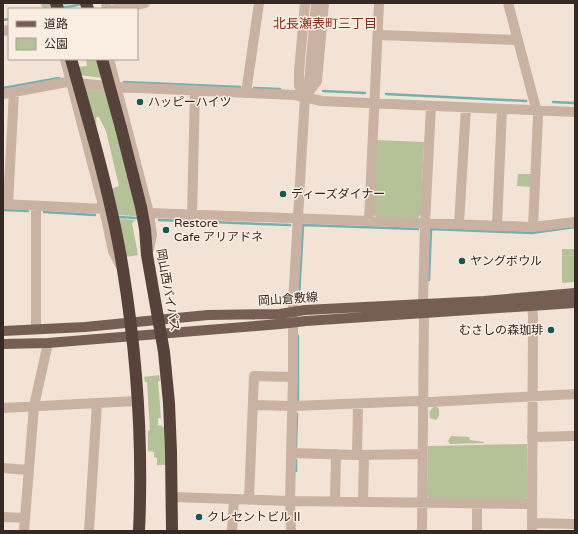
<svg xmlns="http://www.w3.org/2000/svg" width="578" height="534" viewBox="0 0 578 534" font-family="'Varela Round','Noto Sans JP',sans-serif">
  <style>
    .green { fill: #b5c196 }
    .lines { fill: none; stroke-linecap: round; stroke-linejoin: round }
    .stream { stroke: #74b0af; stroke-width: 2.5 }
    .minor { stroke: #cab2a2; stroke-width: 10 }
    .major { stroke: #775e55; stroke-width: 10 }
    .highway { stroke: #56423b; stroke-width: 12 }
    .highway-bridge { stroke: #56423b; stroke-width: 12 }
    .poi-dot { fill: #195757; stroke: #faeee2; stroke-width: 1.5 }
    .labels { text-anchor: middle; stroke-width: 3; stroke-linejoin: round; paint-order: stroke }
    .poi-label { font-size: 12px; fill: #342925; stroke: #faeee2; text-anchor: start }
    .street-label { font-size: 12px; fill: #342925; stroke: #faeee2 }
    .neighbourhood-label { font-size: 13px; fill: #872d1a; stroke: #faeee2 }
  </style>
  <rect width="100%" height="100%" fill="#f2e3d6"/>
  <!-- green -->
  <path class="green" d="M41 3H77L46 9H42Z
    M86 59H106L111 79 71 74 70 68 87 66Z
    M75 87 115 92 136 206V216L118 215 111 189 119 186 106 131 99 117H96L97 134Z
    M375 140 424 142 421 214 418 218 376 217 372 213Z
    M518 174H532V187L517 186Z
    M118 219 135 220 132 223 138 255 126 257Z
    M562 249H575V282L562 283Z
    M159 375 160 381H158L161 418H158V425L162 426 164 428 166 465H157V458L154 457V452L148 451V431L150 430 147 382H145L144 377Z
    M434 407H437L439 409V416L436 420 430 418C429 413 429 410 434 407Z
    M451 436 469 437 470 440 484 442V443L450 444 448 441Z
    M527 444 528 497 525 500 429 498 427 496 428 446Z"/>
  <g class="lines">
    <!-- stream -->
    <path class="stream" d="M62 8 82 4
      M3 20 9 19
      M124 82 240 87
      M3 88 59 78
      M254 88 280 89
      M323 91 365 93
      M386 94 526 101
      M553 102 575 103
      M3 210 28 211
      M44 212 95 215
      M118 217 136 218
      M159 220 290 225
      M429 280 431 229 532 233 575 227
      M299 297 303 225 418 229
      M298 400V336
      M296 447 297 414
      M296 471V460"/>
    <!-- minor -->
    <path class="minor" d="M106 3 107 9
      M508 3 538 116 533 227
      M115 9 145 3
      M3 31 9 30
      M378 35 518 40
      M65 59 104 209 113 251 120 265
      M109 59 149 213 152 235 149 249
      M246 93 259 3
      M308 93 317 81 324 3
      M3 94 67 82 117 87 295 95 322 101 575 112
      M305 96 299 86V72L305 3
      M3 204 104 209
      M8 204 14 92
      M36 206V329
      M149 213 533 227 575 222
      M192 215 195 90
      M369 220 379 3
      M459 224 466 107
      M497 225 502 109
      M531 297 533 316 532 531
      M423 304 425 223 431 106
      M97 403 137 401
      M253 405 293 406 417 401 431 402 575 394
      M3 408 97 403 89 531
      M532 437 575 436
      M292 453 357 455 423 454
      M357 455 358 404
      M3 468 28 470
      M173 497 290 501 531 504
      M249 500 254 376 293 377
      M335 502 336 454
      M363 502 364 455
      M3 517 25 518
      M532 523 575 524
      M24 531 34 406 48 343
      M232 531 234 499
      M291 531 290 501 293 377V303L305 96 309 82 316 3
      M422 531 424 314
      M477 531V503"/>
    <!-- major -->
    <path class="major" d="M3 331 85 327 208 315 280 314 305 310 484 301 575 293
      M3 344 48 343 280 324 306 321 575 303"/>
    <!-- highway -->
    <path class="highway" d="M56 3 58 9
      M86 3 88 9
      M121 128 141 207 145 229 147 255 164 352 169 403 171 452 172 531
      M93 137C105 181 116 225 123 270 137 356 143 444 139 531"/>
    <!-- highway-bridge -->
    <path class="highway-bridge" d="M71 59 93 137
      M102 59 121 128"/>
  </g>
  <!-- markers -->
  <g class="poi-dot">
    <circle cx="140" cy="102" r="4"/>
    <circle cx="283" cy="194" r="4"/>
    <circle cx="166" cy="230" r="4"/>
    <circle cx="462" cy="261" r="4"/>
    <circle cx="551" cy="330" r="4"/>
    <circle cx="199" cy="517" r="4"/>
  </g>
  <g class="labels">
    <!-- poi labels -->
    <g class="poi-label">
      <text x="148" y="106">ハッピーハイツ</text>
      <text x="291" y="198">ディーズダイナー</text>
      <text x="174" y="227">Restore<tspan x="174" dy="14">Cafe アリアドネ</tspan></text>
      <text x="470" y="265">ヤングボウル</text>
      <text x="543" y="334" text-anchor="end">むさしの森珈琲</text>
      <text x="207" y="521">クレセントビルⅡ</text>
    </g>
    <!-- street labels -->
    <g class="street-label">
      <text transform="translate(168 290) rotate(80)" y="4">岡山西バイパス</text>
      <text transform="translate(288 299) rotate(-4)" y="4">岡山倉敷線</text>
    </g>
    <!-- neighbourhood labels -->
    <g class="neighbourhood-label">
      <text x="325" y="28">北長瀬表町三丁目</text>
    </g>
  </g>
  <!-- border -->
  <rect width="578" height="534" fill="none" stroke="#342925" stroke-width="8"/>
  <!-- legend -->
  <rect x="8" y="8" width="130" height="52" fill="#faeee2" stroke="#ab9f96"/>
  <rect x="16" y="21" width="20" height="6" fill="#775e55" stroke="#ab9f96"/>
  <text x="44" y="28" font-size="12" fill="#342925">道路</text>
  <rect x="16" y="38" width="20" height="12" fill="#b5c196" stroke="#ab9f96"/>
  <text x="44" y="48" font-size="12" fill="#342925">公園</text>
</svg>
